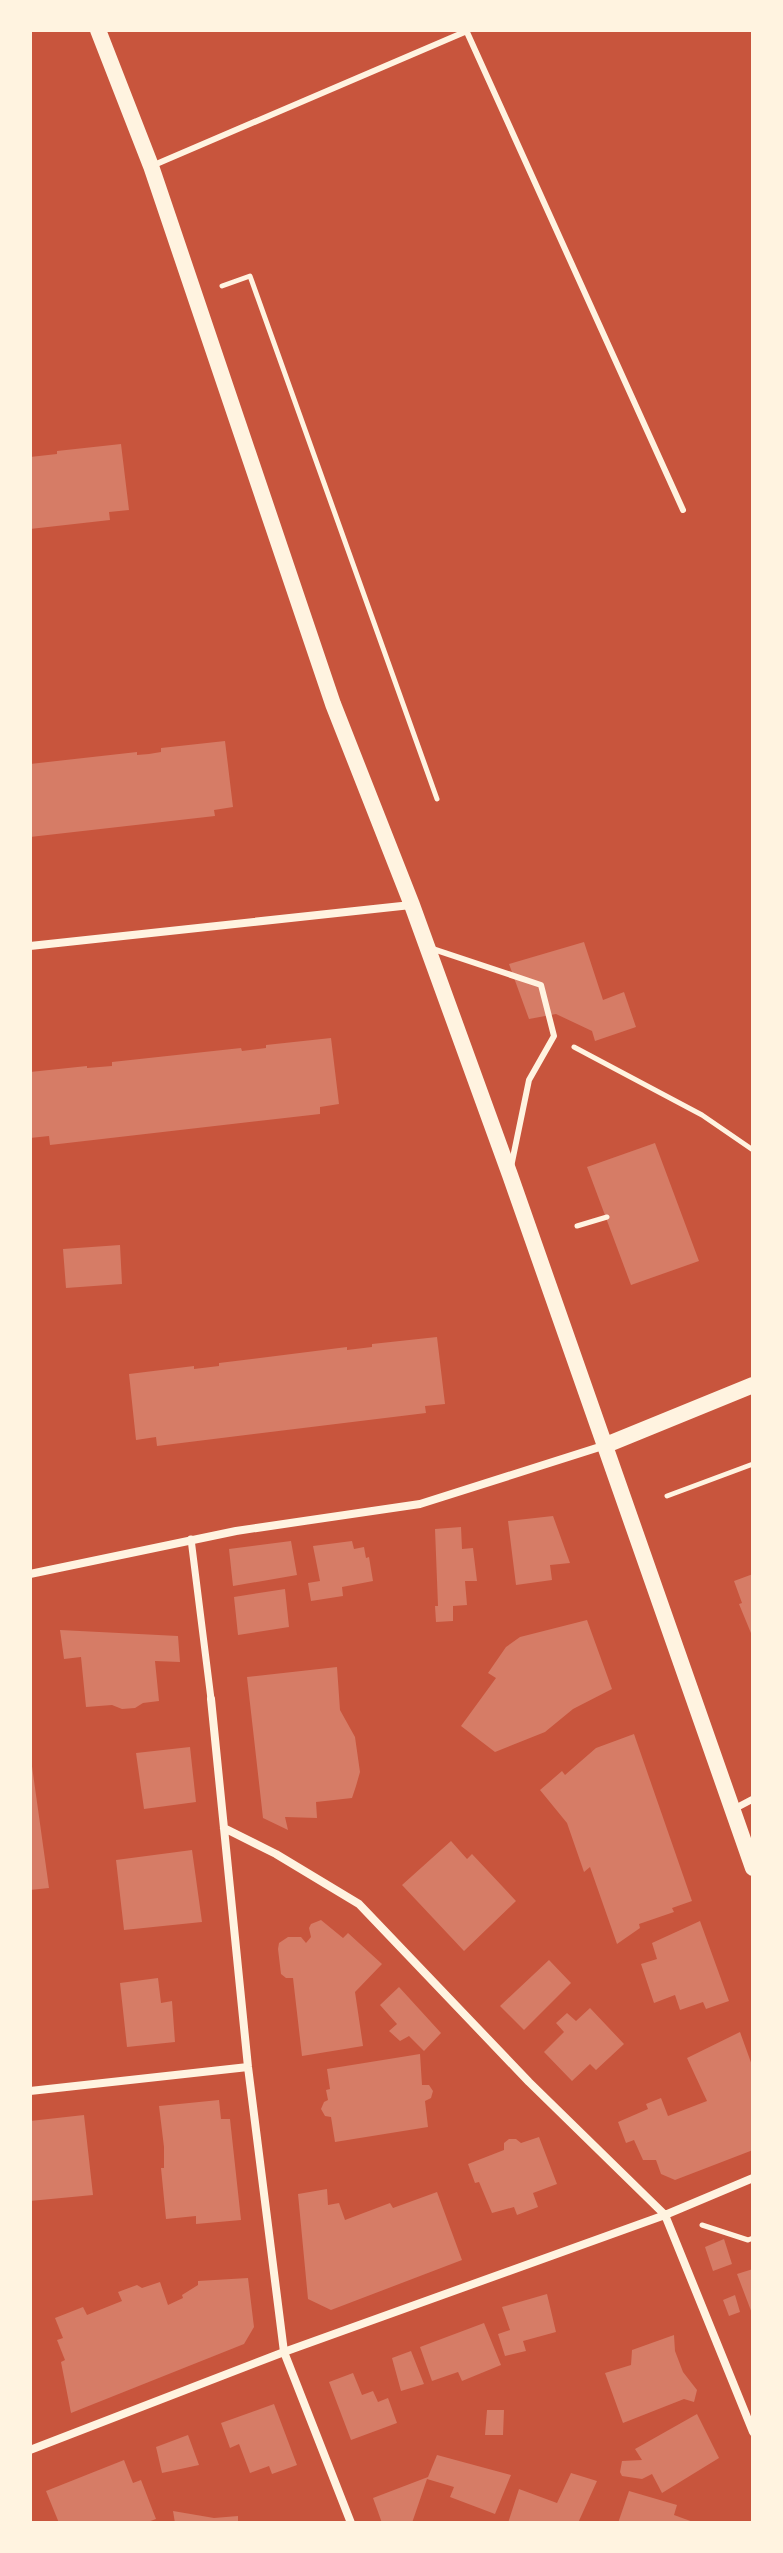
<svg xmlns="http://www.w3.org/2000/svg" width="783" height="2553" viewBox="0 0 783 2553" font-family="Inter,sans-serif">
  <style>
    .building { fill: #d67c66 }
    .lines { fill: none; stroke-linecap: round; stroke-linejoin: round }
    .path { stroke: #fff3e0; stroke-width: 5 }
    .service { stroke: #fff3e0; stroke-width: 6 }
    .pedestrian { stroke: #fff3e0; stroke-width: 7 }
    .minor { stroke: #fff3e0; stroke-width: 8 }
    .secondary { stroke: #fff3e0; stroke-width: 16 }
  </style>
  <rect width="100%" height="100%" fill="#c8553d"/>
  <!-- building -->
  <path class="building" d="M121 444 129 510 109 512 110 520 30 529V457L57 454V451Z
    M225 741 233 807 214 810 215 816 30 837V764L137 752V755L149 754 161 752V748Z
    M584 942 603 1000 624 992 636 1027 595 1041 592 1031 556 1014 529 1019 509 964Z
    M331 1038 339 1104 320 1107V1114L50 1145 49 1136 30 1138V1072L87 1066V1068L112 1066V1062L241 1048 242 1051 266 1048V1045Z
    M655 1143 699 1261 631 1285 587 1167Z
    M120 1245 122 1284 66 1288 63 1249Z
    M437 1337 445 1404 425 1406 426 1413 157 1446 156 1437 136 1440 129 1374 194 1366V1369L219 1366V1363L347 1347V1350L372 1347V1344Z
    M553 1516 570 1563 550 1565 552 1580 516 1585 508 1521Z
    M461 1527 462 1549 473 1548 477 1581H465L467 1605 453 1606V1621L436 1622 435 1606H438L435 1529Z
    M291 1541 297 1575 233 1586 229 1549Z
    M352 1541 354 1549 364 1547 366 1558 369 1557 373 1581 342 1587 343 1596 311 1601 308 1583 320 1581 313 1546Z
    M753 1574V1638L739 1604 742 1603 734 1581Z
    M285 1589 289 1627 238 1635 234 1597Z
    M587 1620 612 1689 573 1709 545 1732 495 1752 461 1726 496 1678 488 1673 506 1647 520 1637Z
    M60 1630 178 1636 180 1662 155 1661 159 1701 143 1703 135 1708 122 1709 112 1705 86 1707 81 1657 64 1659Z
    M337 1667 340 1710 355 1737 360 1772 356 1786 352 1798 316 1802 317 1818 285 1817 288 1830 263 1818 247 1677Z
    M634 1734 692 1901 672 1908 674 1912 639 1924 640 1928 617 1944 590 1867 584 1872 567 1823 540 1790 562 1771 565 1775 596 1748Z
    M190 1747 196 1802 144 1809 136 1753Z
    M30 1752 49 1888 30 1890Z
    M451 1841 467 1859 472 1854 516 1901 464 1951 402 1885Z
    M192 1850 202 1922 124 1930 116 1860Z
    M321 1920 343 1938 348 1933 382 1964 355 1992 363 2046 302 2056 293 1978H286L281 1974 278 1949 279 1943 288 1937H301L306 1943 311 1937 309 1928 311 1924Z
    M700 1921 729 2001 706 2009 703 2002 680 2010 675 1995 654 2003 641 1964 657 1959 652 1943Z
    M549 1960 571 1983 524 2030 500 2006Z
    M158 1978 161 2003 172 2001 175 2042 127 2047 120 1983Z
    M399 1987 441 2033 424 2051 409 2036 400 2041 389 2031 397 2024 380 2005Z
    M590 2008 624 2044 596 2070 590 2064 572 2081 544 2052 564 2032 556 2023 567 2013 576 2021Z
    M740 2032 753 2068V2150L675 2180 661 2174 656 2160H643L634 2140 626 2143 618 2122 648 2109 646 2104 661 2098 668 2116 707 2101 687 2058Z
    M420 2054 422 2085H429L433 2091 431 2098 425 2101 428 2127 335 2142 331 2117 325 2116 321 2109 324 2102 328 2100 326 2090 330 2089 327 2069Z
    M219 2100 221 2119H230L241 2220 196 2224V2216L166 2219 161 2168H164V2147L159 2106Z
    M84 2115 93 2195 30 2201V2121Z
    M539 2137 557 2184 533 2193 538 2207 517 2215 514 2207 492 2213 479 2182 475 2183 468 2164 504 2150V2143L509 2139H516L521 2143Z
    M327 2189 328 2205 339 2203 345 2220 390 2203 393 2208 437 2192 462 2260 331 2310 308 2299 298 2194Z
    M724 2239 732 2264 713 2271 705 2247Z
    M753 2269V2316L737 2274Z
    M248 2278 254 2327 244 2344 71 2413 61 2362 65 2360 57 2340 63 2338 55 2318 83 2307 87 2315 122 2301 118 2292 137 2285 142 2288 160 2282 168 2305 183 2298 182 2295 198 2285V2281Z
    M547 2294 556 2332 523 2341 526 2351 505 2356 498 2334 510 2330 502 2307Z
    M735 2295 740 2312 729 2316 723 2300Z
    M484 2323 501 2365 462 2381 458 2372 432 2381 420 2347Z
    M674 2335 675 2351 683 2372 697 2390 694 2402 684 2399 623 2423 605 2373 631 2365 632 2350Z
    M411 2351 424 2384 401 2391 392 2358Z
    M353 2373 362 2395 373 2391 378 2402 388 2398 397 2423 351 2440 329 2382Z
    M274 2404 297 2465 272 2474 269 2466 250 2473 239 2444 230 2448 221 2423Z
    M487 2410H504L503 2435H485Z
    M697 2414 719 2458 662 2493 652 2474 642 2479 622 2476 620 2472 622 2461 642 2460 635 2449Z
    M188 2435 199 2465 162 2473 156 2447Z
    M437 2455 511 2475 495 2514 450 2497 454 2487 427 2479 412 2523H382L373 2498 428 2477Z
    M124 2460 133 2483 141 2480 156 2519 145 2523H59L46 2491Z
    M571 2473 597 2481 578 2523H508L519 2489 557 2503Z
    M629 2491 677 2505 674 2515 696 2523H618Z
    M173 2511 214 2518 238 2516V2523H175Z"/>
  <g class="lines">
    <!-- path -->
    <path class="path" d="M222 286 250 276 437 799
      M574 1047 702 1115 753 1150
      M577 1226 607 1217
      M667 1496 753 1464
      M702 2225 748 2240 753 2238"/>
    <!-- service -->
    <path class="service" d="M466 30 683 510
      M154 165 467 31
      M430 948 541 985 554 1036 529 1080 511 1167"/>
    <!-- pedestrian -->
    <path class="pedestrian" d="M191 1539 211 1699
      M734 1809 753 1799"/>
    <!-- minor -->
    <path class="minor" d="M30 946 411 905
      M30 1574 236 1531 420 1504 606 1445
      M211 1699 248 2067 284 2352 351 2523
      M224 1828 276 1854 359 1904 529 2082 665 2215 753 2432
      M30 2091 248 2067
      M30 2450 284 2352 665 2215 753 2178"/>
    <!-- secondary -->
    <path class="secondary" d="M98 30 151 166 333 704 412 905 510 1175 753 1868
      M606 1445 753 1385"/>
  </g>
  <!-- border -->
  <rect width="783" height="2553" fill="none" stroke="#fff3e0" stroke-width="64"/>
</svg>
